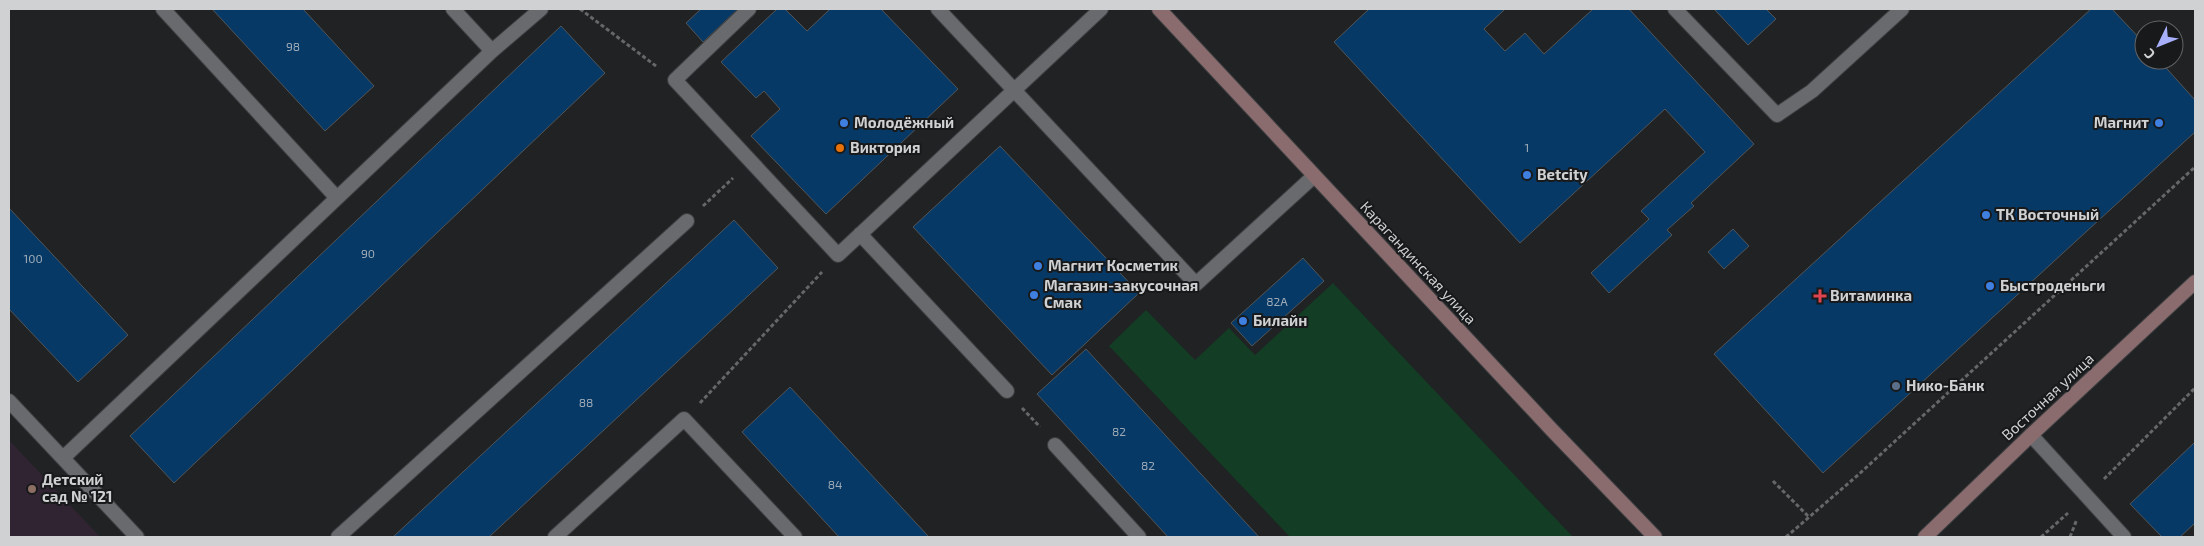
<svg xmlns="http://www.w3.org/2000/svg" width="2204" height="546" viewBox="0 0 2204 546" font-family="'Exo 2',sans-serif">
  <style>
    .education { fill: #312432 }
    .green { fill: #133d24 }
    .building { fill: #073967; stroke: #525557 }
    .lines { fill: none; stroke-linecap: round; stroke-linejoin: round }
    .service-casing { stroke: #3d3f41; stroke-width: 16 }
    .minor-casing { stroke: #3d3f41; stroke-width: 16 }
    .secondary-casing { stroke: #3d3f41; stroke-width: 16 }
    .path { stroke: #656769; stroke-width: 3; stroke-dasharray: 4 2.5; stroke-linecap: butt }
    .service { stroke: #686a6d; stroke-width: 14 }
    .minor { stroke: #686a6d; stroke-width: 14 }
    .secondary { stroke: #8b6c6e; stroke-width: 14 }
    .shop-dot { fill: #3f7fe0; stroke: #17191b; stroke-width: 2 }
    .food-dot { fill: #e8710a; stroke: #17191b; stroke-width: 2 }
    .health-dot { fill: #e0444e; stroke: #17191b; stroke-width: 2 }
    .service-dot { fill: #5c6f8a; stroke: #17191b; stroke-width: 2 }
    .education-dot { fill: #8d6e63; stroke: #17191b; stroke-width: 2 }
    .labels { text-anchor: middle; stroke-width: 4; stroke-linejoin: round; paint-order: stroke }
    .number-label { font-size: 12px; fill: #9eabb7 }
    .poi-label { font-size: 15px; font-weight: bold; fill: #d0d1d2; stroke: #17191b; text-anchor: start }
    .street-label { font-size: 15px; fill: #d0d1d2; stroke: #17191b }
  </style>
  <rect width="100%" height="100%" fill="#202224"/>
  <!-- education -->
  <path class="education" d="M9 440 100 537H9Z"/>
  <!-- green -->
  <path class="green" d="M1333 283 1573 537H1290L1109 346 1146 310 1195 360 1229 328 1255 355Z"/>
  <!-- building -->
  <path class="building" d="M212 9H303L374 86 325 131Z
    M701 9H738L703 42 686 23Z
    M777 9H785L807 31 830 9H881L958 89 826 214 751 136 780 109 764 91 756 98 721 62Z
    M1369 9H1505L1484 29 1505 51 1525 33 1544 54 1593 9H1629L1754 144 1691 203 1694 206 1667 230 1672 235 1609 293 1591 273 1649 219 1641 211 1705 152 1665 109 1520 243 1334 42Z
    M1714 9H1766L1776 19 1748 45Z
    M2091 9H2112L2144 43V60H2159L2195 100V132L1823 473 1714 354Z
    M561 26 605 73 174 483 130 436Z
    M1000 146 1139 293 1052 375 913 227Z
    M9 208 128 335 78 382 9 309Z
    M734 220 778 268 489 537H393Z
    M1733 229 1749 246 1724 269 1708 252Z
    M1303 258 1324 281 1252 346 1231 323Z
    M1086 349 1259 537H1168L1037 394Z
    M790 387 929 537H839L742 432Z
    M2195 442V523L2180 537H2162L2130 504Z"/>
  <g class="lines">
    <defs>
      <path id="service" d="M163 9 337 198
        M453 9 492 51
        M749 9 675 80 838 255 1101 9
        M938 9 1196 284 1314 176
        M860 234 1007 391
        M9 401 137 537
        M1055 445 1139 537
        M63 458 492 51 541 9
        M338 537 687 221
        M555 537 684 419 795 537"/>
      <path id="minor" d="M1675 9 1777 115 1812 91 1902 9
        M2031 435 2124 537"/>
      <path id="secondary" d="M1159 9 1551 429 1655 537
        M1925 537 2031 435 2195 282"/>
    </defs>
    <!-- service casing -->
    <use href="#service" class="service-casing"/>
    <!-- minor casing -->
    <use href="#minor" class="minor-casing"/>
    <!-- secondary casing -->
    <use href="#secondary" class="secondary-casing"/>
    <!-- path -->
    <path class="path" d="M580 9 656 66
      M703 206 733 178
      M700 403 822 272
      M1022 408 1040 427
      M2104 479 2195 388
      M1773 481 1809 517
      M1786 537 1858 475 2195 167
      M2041 537 2068 513
      M2070 537 2077 519"/>
    <!-- service -->
    <use href="#service" class="service"/>
    <!-- minor -->
    <use href="#minor" class="minor"/>
    <!-- secondary -->
    <use href="#secondary" class="secondary"/>
  </g>
  <!-- markers -->
  <g class="shop-dot">
    <circle cx="844" cy="123" r="5"/>
    <circle cx="2159" cy="123" r="5"/>
    <circle cx="1527" cy="175" r="5"/>
    <circle cx="1986" cy="215" r="5"/>
    <circle cx="1038" cy="266" r="5"/>
    <circle cx="1990" cy="286" r="5"/>
    <circle cx="1034" cy="295" r="5"/>
    <circle cx="1243" cy="321" r="5"/>
  </g>
  <circle class="food-dot" cx="840" cy="148" r="5"/>
  <path class="health-dot" d="M1817.5 288.5h5v5h5v5h-5v5h-5v-5h-5v-5h5z"/>
  <circle class="service-dot" cx="1896" cy="386" r="5"/>
  <circle class="education-dot" cx="32" cy="489" r="5"/>
  <g class="labels">
    <!-- number labels -->
    <g class="number-label">
      <text x="293" y="51">98</text>
      <text x="1527" y="152">1</text>
      <text x="368" y="258">90</text>
      <text x="33" y="263">100</text>
      <text x="1277" y="306">82А</text>
      <text x="586" y="407">88</text>
      <text x="1119" y="436">82</text>
      <text x="1148" y="470">82</text>
      <text x="835" y="489">84</text>
    </g>
    <!-- poi labels -->
    <g class="poi-label">
      <text x="854" y="128">Молодёжный</text>
      <text x="2149" y="128" text-anchor="end">Магнит</text>
      <text x="850" y="153">Виктория</text>
      <text x="1537" y="180">Betcity</text>
      <text x="1996" y="220">ТК Восточный</text>
      <text x="1048" y="271">Магнит Косметик</text>
      <text x="1044" y="291">Магазин-закусочная<tspan x="1044" dy="17">Смак</tspan></text>
      <text x="2000" y="291">Быстроденьги</text>
      <text x="1830" y="301">Витаминка</text>
      <text x="1253" y="326">Билайн</text>
      <text x="1906" y="391">Нико-Банк</text>
      <text x="42" y="485">Детский<tspan x="42" dy="17">сад № 121</tspan></text>
    </g>
    <!-- street labels -->
    <g class="street-label">
      <text transform="translate(1418 263) rotate(47)" y="5">Карагандинская улица</text>
      <text transform="translate(2048 397) rotate(-43)" y="5">Восточная улица</text>
    </g>
  </g>
  <!-- border -->
  <rect width="2204" height="546" fill="none" stroke="#d0d1d2" stroke-width="20"/>
  <!-- north arrow -->
  <g transform="translate(2159 45) rotate(227)"><circle r="24" fill="#17191b" stroke="#616364"/>
  <path d="M0-4L9 19L0 12L-9 19Z" fill="#a8b0fc"/>
  <text y="-8" font-size="14" font-weight="bold" text-anchor="middle" fill="#d0d1d2">С</text>
  </g>
</svg>
